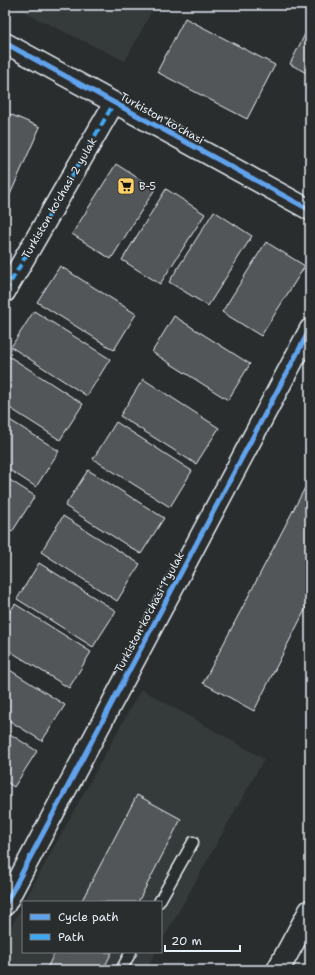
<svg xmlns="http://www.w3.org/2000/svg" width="315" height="975" viewBox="0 0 315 975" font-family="'Shantell Sans',sans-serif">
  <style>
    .built { fill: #363a3b }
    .building { fill: #535759; stroke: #e8f1f8 }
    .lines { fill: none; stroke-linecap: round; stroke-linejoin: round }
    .service-casing { stroke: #e8f1f8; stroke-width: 13 }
    .minor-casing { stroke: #e8f1f8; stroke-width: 23 }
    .primary-casing { stroke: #e8f1f8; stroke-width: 25 }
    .service { stroke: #2a2d2e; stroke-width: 10 }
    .minor { stroke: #2a2d2e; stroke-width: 20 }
    .primary { stroke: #2a2d2e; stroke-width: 22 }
    .quiet { stroke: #3fa9f5; stroke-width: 4; stroke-dasharray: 8 4; stroke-linecap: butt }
    .cycleway-casing { stroke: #2a2d2e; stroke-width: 8 }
    .cycleway { stroke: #60a3ed; stroke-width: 5 }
    .labels { text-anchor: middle; stroke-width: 3; stroke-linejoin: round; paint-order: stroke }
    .street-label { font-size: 11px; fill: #e8f1f8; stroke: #2a2d2e }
    .poi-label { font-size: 11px; fill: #e8f1f8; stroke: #2a2d2e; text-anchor: start }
  </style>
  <rect width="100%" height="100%" fill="#2a2d2e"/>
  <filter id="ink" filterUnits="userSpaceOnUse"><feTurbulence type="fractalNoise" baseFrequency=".025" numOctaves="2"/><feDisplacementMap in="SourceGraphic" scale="8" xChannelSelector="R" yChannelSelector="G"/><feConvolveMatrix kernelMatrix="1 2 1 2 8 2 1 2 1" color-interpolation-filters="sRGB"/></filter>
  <g filter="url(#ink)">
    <!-- built -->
    <path class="built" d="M9 5H155L125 61Z
      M141 689 264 759 161 943V902H24Z
      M23 905V952H156L146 970H5V938Z"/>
    <!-- building -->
    <path class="building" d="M185 18 275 65 247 119 157 72Z
      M310 24V75L290 64Z
      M5 112 40 127 5 206Z
      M116 164 155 189 111 259 72 234Z
      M166 189 205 214 160 284 122 260Z
      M214 211 252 236 208 306 169 282Z
      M266 242 305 266 261 336 222 312Z
      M60 266 136 314 114 350 37 302Z
      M34 311 110 359 87 396 11 347Z
      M174 316 250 364 228 400 152 352Z
      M7 355 83 404 60 440 5 405V358Z
      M143 379 219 428 196 464 120 416Z
      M5 417 59 451 36 487 5 467Z
      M116 422 192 471 170 507 93 459Z
      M88 470 164 518 141 554 65 506Z
      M5 477 35 496 12 532 5 527Z
      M310 478V600L254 711 203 683Z
      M63 516 140 564 117 601 41 552Z
      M39 563 116 611 93 647 17 599Z
      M15 604 91 652 69 688 5 648V620Z
      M5 667 65 705 42 741 5 718Z
      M5 731 37 751 14 787 5 781Z
      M137 795 181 819 138 902H81Z
      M55 952H112L103 970H46Z"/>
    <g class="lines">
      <defs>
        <path id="service" d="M159 902 193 842
          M121 970 131 952"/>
        <path id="minor" d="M5 43 310 210
          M5 292 114 103
          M5 905 310 329"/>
        <path id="primary" d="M278 970 310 911"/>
      </defs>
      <!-- service casing -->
      <use href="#service" class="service-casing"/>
      <!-- minor casing -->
      <use href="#minor" class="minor-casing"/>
      <!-- primary casing -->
      <use href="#primary" class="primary-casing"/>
      <!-- service -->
      <use href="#service" class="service"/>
      <!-- minor -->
      <use href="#minor" class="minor"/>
      <!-- primary -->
      <use href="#primary" class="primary"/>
      <!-- quiet -->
      <path class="quiet" d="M5 292 114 103"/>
      <defs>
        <path id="cycleway" d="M5 43 310 210
          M5 905 310 329"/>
      </defs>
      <!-- cycleway casing -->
      <use href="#cycleway" class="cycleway-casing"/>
      <!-- cycleway -->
      <use href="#cycleway" class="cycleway"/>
    </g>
  </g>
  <!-- icons -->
  <defs>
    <symbol id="supermarket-square" viewBox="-11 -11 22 22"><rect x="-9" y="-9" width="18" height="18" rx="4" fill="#ffd166" stroke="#2a2d2e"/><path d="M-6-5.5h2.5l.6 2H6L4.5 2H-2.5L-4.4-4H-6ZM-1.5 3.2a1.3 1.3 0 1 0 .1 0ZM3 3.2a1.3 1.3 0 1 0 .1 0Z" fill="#111"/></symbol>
  </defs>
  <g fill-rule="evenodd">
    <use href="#supermarket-square" x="116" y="176" width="20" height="20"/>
  </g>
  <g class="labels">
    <!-- street labels -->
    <g class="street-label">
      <text transform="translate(162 118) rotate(29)" y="4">Turkiston ko'chasi</text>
      <text transform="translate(59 198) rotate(-60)" y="4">Turkiston ko'chasi 2 yulak</text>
      <text transform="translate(149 612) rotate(-62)" y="4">Turkiston ko'chasi 1 yulak</text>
    </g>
    <!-- poi labels -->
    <g class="poi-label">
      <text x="139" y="190">В-5</text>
    </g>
  </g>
  <!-- margin -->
  <rect width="315" height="975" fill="none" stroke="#2a2d2e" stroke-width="20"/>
  <rect x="10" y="10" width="295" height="955" fill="none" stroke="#e8f1f8" stroke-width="1.5" filter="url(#ink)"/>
  <!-- legend -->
  <rect x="22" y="901" width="140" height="52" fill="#2a2d2e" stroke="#767b7f"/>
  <rect x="30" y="914" width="20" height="6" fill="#60a3ed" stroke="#767b7f"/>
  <text x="58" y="921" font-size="12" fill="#e8f1f8">Cycle path</text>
  <rect x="30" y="934" width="20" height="6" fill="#3fa9f5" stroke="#767b7f"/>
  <text x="58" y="941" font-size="12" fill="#e8f1f8">Path</text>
  <!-- scale -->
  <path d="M165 945v6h75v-6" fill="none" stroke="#e8f1f8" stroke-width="2"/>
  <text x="171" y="945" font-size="12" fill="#e8f1f8" stroke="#2a2d2e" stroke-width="3" paint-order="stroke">20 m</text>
</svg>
